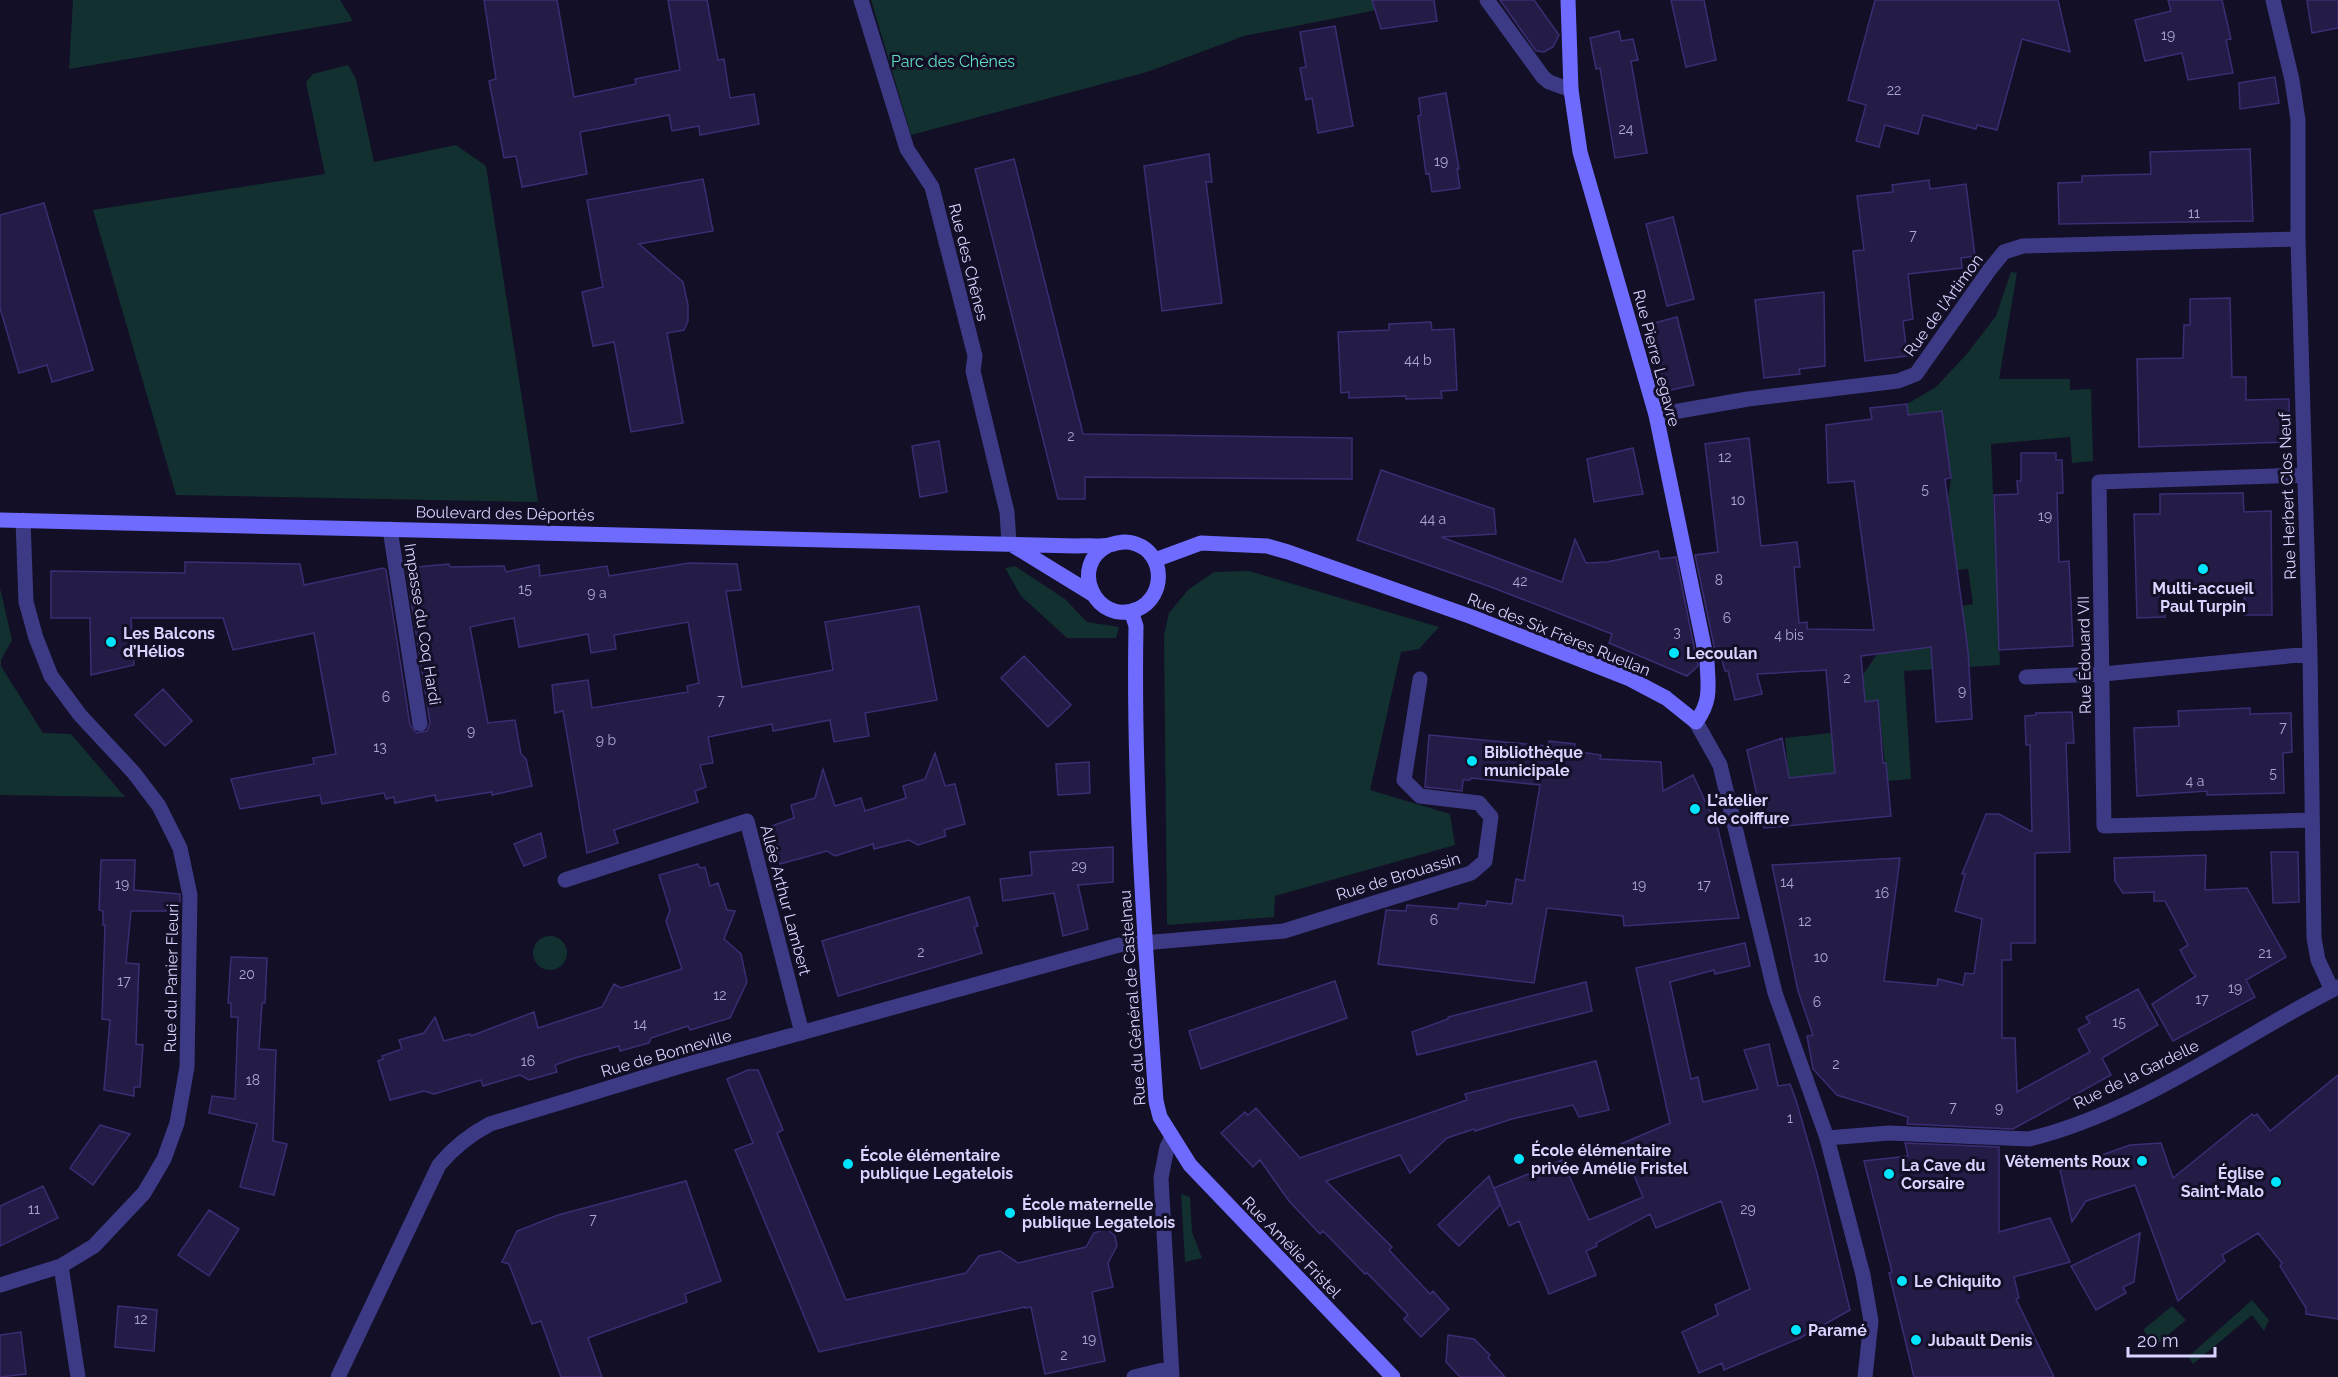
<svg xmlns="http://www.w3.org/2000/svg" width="2338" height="1377" viewBox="0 0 2338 1377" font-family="Raleway,sans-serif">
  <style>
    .green { fill: #12302f }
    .building { fill: #241b47; stroke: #3b2d73; stroke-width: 1.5 }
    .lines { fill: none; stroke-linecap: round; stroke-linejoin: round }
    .street { stroke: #3d3a85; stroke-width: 15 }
    .secondary { stroke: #6f6bff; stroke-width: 15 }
    .poi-dot { fill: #00e5ff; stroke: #130f26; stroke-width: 2 }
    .labels { text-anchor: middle; stroke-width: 6; stroke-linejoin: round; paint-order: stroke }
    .number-label { font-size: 14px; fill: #aca6d1 }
    .park-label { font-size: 16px; fill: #5fe0c0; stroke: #130f26 }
    .street-label { font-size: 16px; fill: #d9d4ff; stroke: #130f26 }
    .poi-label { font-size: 16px; font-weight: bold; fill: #d9d4ff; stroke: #130f26; text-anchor: start }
  </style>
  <rect width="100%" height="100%" fill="#130f26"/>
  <!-- green -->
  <path class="green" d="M73 0H340L353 21 69 69Z
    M871 0H1409L1377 10 1244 36 1147 72 911 135Z
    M348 65 356 79 374 162 456 145 486 166 538 502 176 495 93 210 325 174 306 82 313 74Z
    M2011 272 2017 273 1999 379H2070V390L2091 389 2093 461 2072 463 2070 437 1991 444 2000 665 1904 671 1911 779 1887 781 1878 701 1865 702 1863 675 1877 654 1962 606 1973 604 1968 569 1957 570 1948 498 1951 478 1942 411 1908 415 1907 404 1936 387 1966 355 1996 316Z
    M1015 566 1065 599 1087 622 1119 627 1116 638H1067L1021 596 1005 568Z
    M1249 571 1439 627 1419 649 1401 652 1370 790 1450 814 1455 845 1275 896 1274 917 1167 925 1164 635 1169 613 1188 590 1214 572Z
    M0 588 12 640 1 660V666L43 733 71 734 125 797 0 795Z
    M1831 733 1836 784 1789 778 1785 738Z
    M533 953a17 17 0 1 1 34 0a17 17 0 1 1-34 0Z
    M1181 1194 1190 1197 1192 1232 1202 1258 1185 1262Z
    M2252 1300 2269 1320 2264 1331 2252 1315 2193 1364 2188 1357Z
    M2172 1306 2186 1320 2156 1345 2143 1330Z"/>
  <!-- building -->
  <path class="building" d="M484 0H557L574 97 636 84 635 79 680 70 668 0H707L718 60 724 59 730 98 754 94 759 124 700 135 699 126 672 131 669 115 580 132 587 174 522 187 516 156 504 158 489 81 496 79Z
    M1372 0H1434L1437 21 1381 29Z
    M1500 0H1534L1559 35 1553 47 1544 52 1536 51Z
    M1671 0H1704L1716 60 1686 67Z
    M1875 0H2058L2070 52 2022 39 1997 130 1977 125 1976 129 1923 115 1918 134 1885 125 1879 147 1856 141 1866 105 1848 100Z
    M2168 0H2222L2231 39 2226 40 2233 73 2188 80 2182 53 2145 61 2135 20 2171 11Z
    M2307 0H2338V28L2312 33Z
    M1335 26 1353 126 1318 133 1312 98 1306 100 1300 68 1306 67 1300 32Z
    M1619 31 1621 41 1633 39 1638 60 1631 61 1647 153 1615 158 1600 68 1596 69 1590 38Z
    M2275 77 2279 103 2240 109 2239 83Z
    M1446 93 1459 169H1457L1460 188 1432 192 1429 173 1426 174 1418 116 1421 115 1419 98Z
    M2250 149 2253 221 2059 224 2058 183 2082 182V176L2151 174 2150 152Z
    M1209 154 1212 182H1206L1222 303 1162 311 1144 166Z
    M1014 159 1083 434 1352 438V479L1085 477V499H1058L975 169Z
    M703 179 713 231 639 244 683 282 688 305V321L684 330 667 333 683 423 631 432 614 342 593 346 582 292 603 287 587 200Z
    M1929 180 1930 189 1966 184 1975 256 1961 258 1962 268 1908 274 1913 319 1903 321 1907 356 1865 361 1853 251 1864 250 1857 196 1893 192 1892 185Z
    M44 203 93 370 52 382 47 365 19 373 0 308V215Z
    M1673 217 1694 299 1667 306 1646 224Z
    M1824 292 1825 366 1799 369 1800 374 1764 378 1755 300Z
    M2230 298 2232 377H2246V400L2289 399V442L2139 447 2137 359 2183 358 2184 325H2190V299Z
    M1677 317 1694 385 1666 391 1650 324Z
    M1431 322 1432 330 1454 329 1457 390 1441 391 1442 398 1406 399V396L1349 398V392L1341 393 1338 332 1389 330V324Z
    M1907 404 1908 415 1942 411 1951 478 1945 479 1968 651 1972 719 1936 722 1931 647 1861 656 1865 702 1878 700 1883 763H1886L1891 816 1764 828 1747 750 1782 738 1789 778 1835 773 1826 670 1757 674 1762 694 1735 700 1728 671H1725L1718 647 1715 651 1695 555 1718 552 1705 444 1749 438 1761 546 1797 542 1800 567H1794L1799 623 1807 622V629L1874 630 1854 481 1828 483 1826 425 1872 419 1870 408Z
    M939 441 947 492 920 497 912 446Z
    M1633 448 1643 494 1594 502 1587 459Z
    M2021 453H2056V460H2062L2063 493H2057L2059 562 2069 561 2073 646 1999 650 1994 495 2018 494 2017 481H2021Z
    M1381 470 1494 509 1496 534 1441 537 1562 582 1575 539 1586 563 1607 562 1658 551 1660 559 1676 557 1698 666 1687 676 1609 643 1612 634 1491 587 1357 540Z
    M2243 493 2244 512 2271 511 2272 615H2245L2244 586H2164L2165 617 2137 618 2134 514H2160V494Z
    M185 562 300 564 304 585 383 568 386 570 410 725 417 733 427 731 430 723 406 568 449 564 450 567 504 566 506 572 539 565 540 576 607 566 609 576 689 563 737 564 741 590 726 591 742 687 833 670 825 622 919 606 937 700 865 713 869 736 834 742 830 720 773 731 772 724 708 737 713 763 700 765 706 787 695 791 698 802 614 830 618 843 587 853 563 711 555 713 552 685 588 680 592 708 688 692 687 686 699 683 688 622 614 635 616 649 591 653 588 634 519 647 514 618 470 627 488 723 515 720 521 754 526 759 532 786 492 795V792L436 801 435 795 395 803 394 797 386 799 384 793 322 804 320 795 240 809 231 779 314 764 313 758 336 754 314 633 233 650 223 618H131L134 665 91 675 90 618H51V571L185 573Z
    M1024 656 1071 705 1048 727 1001 678Z
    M163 689 192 721 165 746 135 715Z
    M2250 708V714L2291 713 2292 752 2283 753 2284 793 2207 795V791L2137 796 2134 728 2179 726 2178 711Z
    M2072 712 2074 743H2066L2070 852 2035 853V943H2011V960H2002V1038H2015L2017 1092 2090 1052 2078 1029 2090 1023 2086 1017 2138 989 2158 1025 2102 1058 2111 1075 2013 1129 1907 1124 1908 1117 1837 1095 1813 1069 1807 1036 1813 1035 1798 991 1772 865 1900 858 1884 981 1937 986 1938 979 1963 985 1965 973 1974 974 1982 919 1955 911 1965 874H1962L1986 814H1999L2032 832 2030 745H2026L2025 716 2036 715V713Z
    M1429 735 1548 746 1549 741 1575 744 1574 751 1601 755 1600 759 1661 762 1663 791 1693 775 1718 829 1739 918 1624 926 1623 916 1547 908 1534 983 1378 964 1386 910 1406 911 1407 905 1458 909 1459 903 1486 906 1487 901 1512 904 1516 879 1524 881 1540 785 1471 778 1470 780H1463L1462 791 1425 787Z
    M935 753 945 786 955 784 965 824 944 830 946 836 918 845 909 840 874 849 873 844 835 856 827 851 780 864 769 827 794 818 791 805 815 798 823 769 835 806 861 798 865 811 906 798 903 786 925 779Z
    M1089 762 1090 793 1058 795 1056 764Z
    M541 833 546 857 524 866 514 844Z
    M1113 847V882L1078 885 1088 929 1063 936 1054 893 1003 901 1000 879 1032 875 1030 852Z
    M2271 852H2298L2299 902 2273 903Z
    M2206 855 2205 890 2247 888 2286 957 2246 980 2255 997 2173 1041 2152 1004 2196 976 2192 972 2180 950 2188 945 2165 901H2154V892L2123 893 2115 881 2114 858Z
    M101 860H135L134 890 180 894V911H131L126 963 139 964 136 1044 143 1045 140 1087H134V1096L104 1090 110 1020 102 1019 105 925H103V911L99 910Z
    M698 864 700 868 705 867 710 886 718 883 727 910 735 911 724 939 741 954 747 982 730 1018 690 1030 688 1026 651 1038 649 1043 620 1051 619 1046 575 1058 555 1065 557 1072 529 1080 520 1075 483 1086 481 1080 434 1094 424 1091 390 1100 378 1061 383 1059 382 1056 402 1049 399 1040 424 1033 435 1017 444 1041 470 1034 471 1036 534 1012 538 1028 602 1007 614 984 621 988 682 969 666 921 670 910 659 875Z
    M969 897 978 926 974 927 982 953 838 996 822 941Z
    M1745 943 1750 966 1715 974 1714 970 1670 982 1691 1079 1698 1077 1703 1102 1758 1089 1744 1050 1769 1044 1778 1086 1790 1084 1796 1100 1817 1173 1850 1310 1800 1338 1724 1370 1722 1363 1699 1373 1682 1332 1718 1315 1715 1305 1750 1289 1721 1201 1656 1228 1650 1214 1596 1243 1597 1246 1586 1251 1596 1275 1549 1294 1519 1221 1509 1226 1494 1188 1562 1160 1589 1220 1643 1197 1621 1144 1670 1123 1636 968Z
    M231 957 267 958 265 1003H262L259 1049 276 1050 273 1141 287 1144 274 1195 240 1187 257 1124 209 1113 212 1096 235 1099 238 1017H231V1003H228Z
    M1335 981 1347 1018 1201 1069 1189 1031Z
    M1586 982 1592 1011 1417 1055 1412 1032 1448 1019V1017Z
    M1596 1061 1609 1110 1579 1117 1573 1105 1512 1119 1475 1131 1474 1129 1447 1138 1410 1173 1400 1155 1326 1181 1392 1247 1389 1250 1430 1294 1433 1291 1449 1309 1421 1337 1404 1319 1408 1315 1367 1273 1365 1274 1323 1231 1320 1234 1289 1201 1260 1160 1253 1167 1221 1133 1245 1112 1248 1115 1256 1108 1300 1158 1467 1100 1465 1094Z
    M748 1070H758L783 1130 777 1133 846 1300 966 1273 979 1256 1000 1251 1018 1263 1086 1247 1094 1233 1107 1229 1115 1236 1117 1246 1108 1263 1113 1287 1092 1292 1105 1361 1045 1374 1031 1307 1025 1308V1307L819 1352 735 1150 753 1143 727 1079Z
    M2338 1075V1319L2306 1314V1308L2280 1266 2282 1263 2258 1233 2222 1255 2225 1261 2178 1301 2135 1185 2086 1201 2072 1222 2060 1170 2130 1145 2161 1143 2173 1178 2252 1114 2254 1116 2257 1114 2270 1131Z
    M100 1125 130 1134 93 1185 70 1168Z
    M1905 1143 1999 1147V1232L2050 1218 2070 1262 2014 1277 2019 1298 2016 1299 2054 1377H1914L1889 1273 1892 1272 1864 1161 1908 1156Z
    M1489 1176 1500 1205 1459 1246 1438 1225Z
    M686 1181 721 1281 685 1294 687 1302 588 1338 602 1377H561L541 1321 532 1324 509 1264 502 1262 517 1231 558 1215Z
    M43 1186 58 1218 0 1246V1206Z
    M209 1210 239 1229 209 1276 178 1255Z
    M2140 1233 2134 1282 2123 1287 2126 1293 2096 1310 2071 1266Z
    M118 1306 157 1310 154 1351 115 1347Z
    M21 1332 26 1374 0 1377V1335Z
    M1448 1335 1474 1339 1490 1355 1488 1358 1505 1377H1460L1446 1362Z"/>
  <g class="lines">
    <!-- street -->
    <path class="street" d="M861 0 907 149 932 187 975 356 973 371 1007 512 1009 543
      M1487 0 1543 77 1549 82 1571 90
      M2273 0 2292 80 2298 120V239L2310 654 2314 938 2318 960 2332 990
      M1656 415 1748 399 1898 381 1916 374 1990 269 2004 252 2023 246 2298 239
      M2305 475 2099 482 2104 826 2312 820
      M390 529 420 724
      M2026 677 2103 674 2310 654
      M1696 722 1720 765 1775 993 1827 1138 1863 1275 1871 1321 1865 1377
      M565 880 747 821 802 1033
      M1172 1137 1167 1147 1161 1178 1172 1377
      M1827 1138 1889 1133 2029 1139C2138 1113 2239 1037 2338 987
      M61 1266 78 1377
      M0 1285 61 1266 94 1246 144 1193 164 1159 177 1123 187 1067 190 895 180 848 159 806 134 773 80 715 51 676 36 638 26 602 23 520
      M338 1377 439 1165C454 1147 469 1135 490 1124L681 1066 1119 945 1284 931 1471 873 1485 861 1491 817 1479 803 1420 796 1404 780 1420 679
      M1134 1377 1171 1368"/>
    <!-- secondary -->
    <path class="secondary" d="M0 520 1076 546C1086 545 1099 547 1109 545 1118 543 1126 540 1136 544 1165 554 1166 596 1138 609 1096 627 1067 565 1109 545
      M1014 546 1094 595
      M1155 560 1201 543 1267 546 1288 552 1472 617 1630 679 1666 698 1696 722C1712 700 1708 686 1707 661L1656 415 1580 152 1571 90 1568 0
      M1131 611 1136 626C1133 784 1145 943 1156 1101L1160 1117 1190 1165 1393 1377"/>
  </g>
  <!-- markers -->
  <g class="poi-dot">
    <circle cx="2203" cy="569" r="6"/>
    <circle cx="111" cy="642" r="6"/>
    <circle cx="1674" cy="653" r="6"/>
    <circle cx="1472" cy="761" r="6"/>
    <circle cx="1695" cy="809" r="6"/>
    <circle cx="1519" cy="1159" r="6"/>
    <circle cx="2142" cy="1161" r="6"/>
    <circle cx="848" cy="1164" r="6"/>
    <circle cx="1889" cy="1174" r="6"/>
    <circle cx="2276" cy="1182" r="6"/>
    <circle cx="1010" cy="1213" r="6"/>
    <circle cx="1902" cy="1281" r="6"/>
    <circle cx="1796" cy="1330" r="6"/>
    <circle cx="1916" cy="1340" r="6"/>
  </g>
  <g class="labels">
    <!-- number labels -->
    <g class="number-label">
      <text x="2168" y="40">19</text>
      <text x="1894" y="95">22</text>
      <text x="1626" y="134">24</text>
      <text x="1441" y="166">19</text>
      <text x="2194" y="218">11</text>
      <text x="1913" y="240">7</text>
      <text x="1418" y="365">44 b</text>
      <text x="1071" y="441">2</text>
      <text x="1725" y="462">12</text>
      <text x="1925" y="494">5</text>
      <text x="1738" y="505">10</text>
      <text x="2045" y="521">19</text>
      <text x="1433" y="524">44 a</text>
      <text x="1719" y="585">8</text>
      <text x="1520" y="586">42</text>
      <text x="525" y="594">15</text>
      <text x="597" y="598">9 a</text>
      <text x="1727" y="623">6</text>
      <text x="1677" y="637">3</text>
      <text x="1789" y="640">4 bis</text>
      <text x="1847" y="683">2</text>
      <text x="1962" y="696">9</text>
      <text x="386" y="702">6</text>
      <text x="721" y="705">7</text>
      <text x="2283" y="732">7</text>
      <text x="471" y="736">9</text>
      <text x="606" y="745">9 b</text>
      <text x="380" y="752">13</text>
      <text x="2273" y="778">5</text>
      <text x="2195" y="786">4 a</text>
      <text x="1079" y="871">29</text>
      <text x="1787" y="887">14</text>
      <text x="122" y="889">19</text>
      <text x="1639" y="890">19</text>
      <text x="1704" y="890">17</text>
      <text x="1882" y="898">16</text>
      <text x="1434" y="925">6</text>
      <text x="1805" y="926">12</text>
      <text x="921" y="957">2</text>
      <text x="2265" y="958">21</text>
      <text x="1821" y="962">10</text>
      <text x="247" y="979">20</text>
      <text x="124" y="986">17</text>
      <text x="2235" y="993">19</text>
      <text x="720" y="1000">12</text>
      <text x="2202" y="1004">17</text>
      <text x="1817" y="1007">6</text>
      <text x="2119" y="1027">15</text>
      <text x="640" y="1029">14</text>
      <text x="528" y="1066">16</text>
      <text x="1836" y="1069">2</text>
      <text x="253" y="1085">18</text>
      <text x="1953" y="1112">7</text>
      <text x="1999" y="1113">9</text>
      <text x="1790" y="1123">1</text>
      <text x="34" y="1214">11</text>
      <text x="1748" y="1214">29</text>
      <text x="593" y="1224">7</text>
      <text x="141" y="1324">12</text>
      <text x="1089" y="1344">19</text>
      <text x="1064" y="1360">2</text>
    </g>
    <!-- park labels -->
    <g class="park-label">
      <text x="953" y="67">Parc des Chênes</text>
    </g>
    <!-- street labels -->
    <g class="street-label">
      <text transform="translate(969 262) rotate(76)" y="6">Rue des Chênes</text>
      <text transform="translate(1943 305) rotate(-54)" y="6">Rue de l'Artimon</text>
      <text transform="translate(1657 358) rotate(75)" y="6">Rue Pierre Legavre</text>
      <text transform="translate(2287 496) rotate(-92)" y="6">Rue Herbert Clos Neuf</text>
      <text transform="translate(505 513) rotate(1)" y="6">Boulevard des Déportés</text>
      <text transform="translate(423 624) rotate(81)" y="6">Impasse du Coq Hardi</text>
      <text transform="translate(1559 634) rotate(22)" y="6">Rue des Six Frères Ruellan</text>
      <text transform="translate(2084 655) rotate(-91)" y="6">Rue Édouard VII</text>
      <text transform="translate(1398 876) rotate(-17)" y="6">Rue de Brouassin</text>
      <text transform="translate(786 900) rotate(75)" y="6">Allée Arthur Lambert</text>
      <text transform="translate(171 978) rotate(-89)" y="6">Rue du Panier Fleuri</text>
      <text transform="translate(1132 998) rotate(-94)" y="6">Rue du Général de Castelnau</text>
      <text transform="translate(666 1053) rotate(-16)" y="6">Rue de Bonneville</text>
      <text transform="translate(2136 1074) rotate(-26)" y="6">Rue de la Gardelle</text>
      <text transform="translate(1292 1247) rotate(46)" y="6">Rue Amélie Fristel</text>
    </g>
    <!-- poi labels -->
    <g class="poi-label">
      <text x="2203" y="594" text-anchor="middle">Multi-accueil<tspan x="2203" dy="18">Paul Turpin</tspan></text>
      <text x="123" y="639">Les Balcons<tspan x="123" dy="18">d’Hélios</tspan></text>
      <text x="1686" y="659">Lecoulan</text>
      <text x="1484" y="758">Bibliothèque<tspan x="1484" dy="18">municipale</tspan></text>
      <text x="1707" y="806">L'atelier<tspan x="1707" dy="18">de coiffure</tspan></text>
      <text x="1531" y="1156">École élémentaire<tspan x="1531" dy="18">privée Amélie Fristel</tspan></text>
      <text x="860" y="1161">École élémentaire<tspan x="860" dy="18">publique Legatelois</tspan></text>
      <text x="2130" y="1167" text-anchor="end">Vêtements Roux</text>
      <text x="1901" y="1171">La Cave du<tspan x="1901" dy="18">Corsaire</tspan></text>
      <text x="2264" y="1179" text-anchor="end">Église<tspan x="2264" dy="18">Saint-Malo</tspan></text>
      <text x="1022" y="1210">École maternelle<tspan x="1022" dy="18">publique Legatelois</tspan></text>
      <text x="1914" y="1287">Le Chiquito</text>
      <text x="1808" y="1336">Paramé</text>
      <text x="1928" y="1346">Jubault Denis</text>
    </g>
  </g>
  <!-- scale -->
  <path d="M2128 1347v9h87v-9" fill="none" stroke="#d9d4ff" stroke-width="3"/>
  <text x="2137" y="1347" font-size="18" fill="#d9d4ff" stroke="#130f26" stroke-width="4.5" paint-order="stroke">20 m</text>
</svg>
